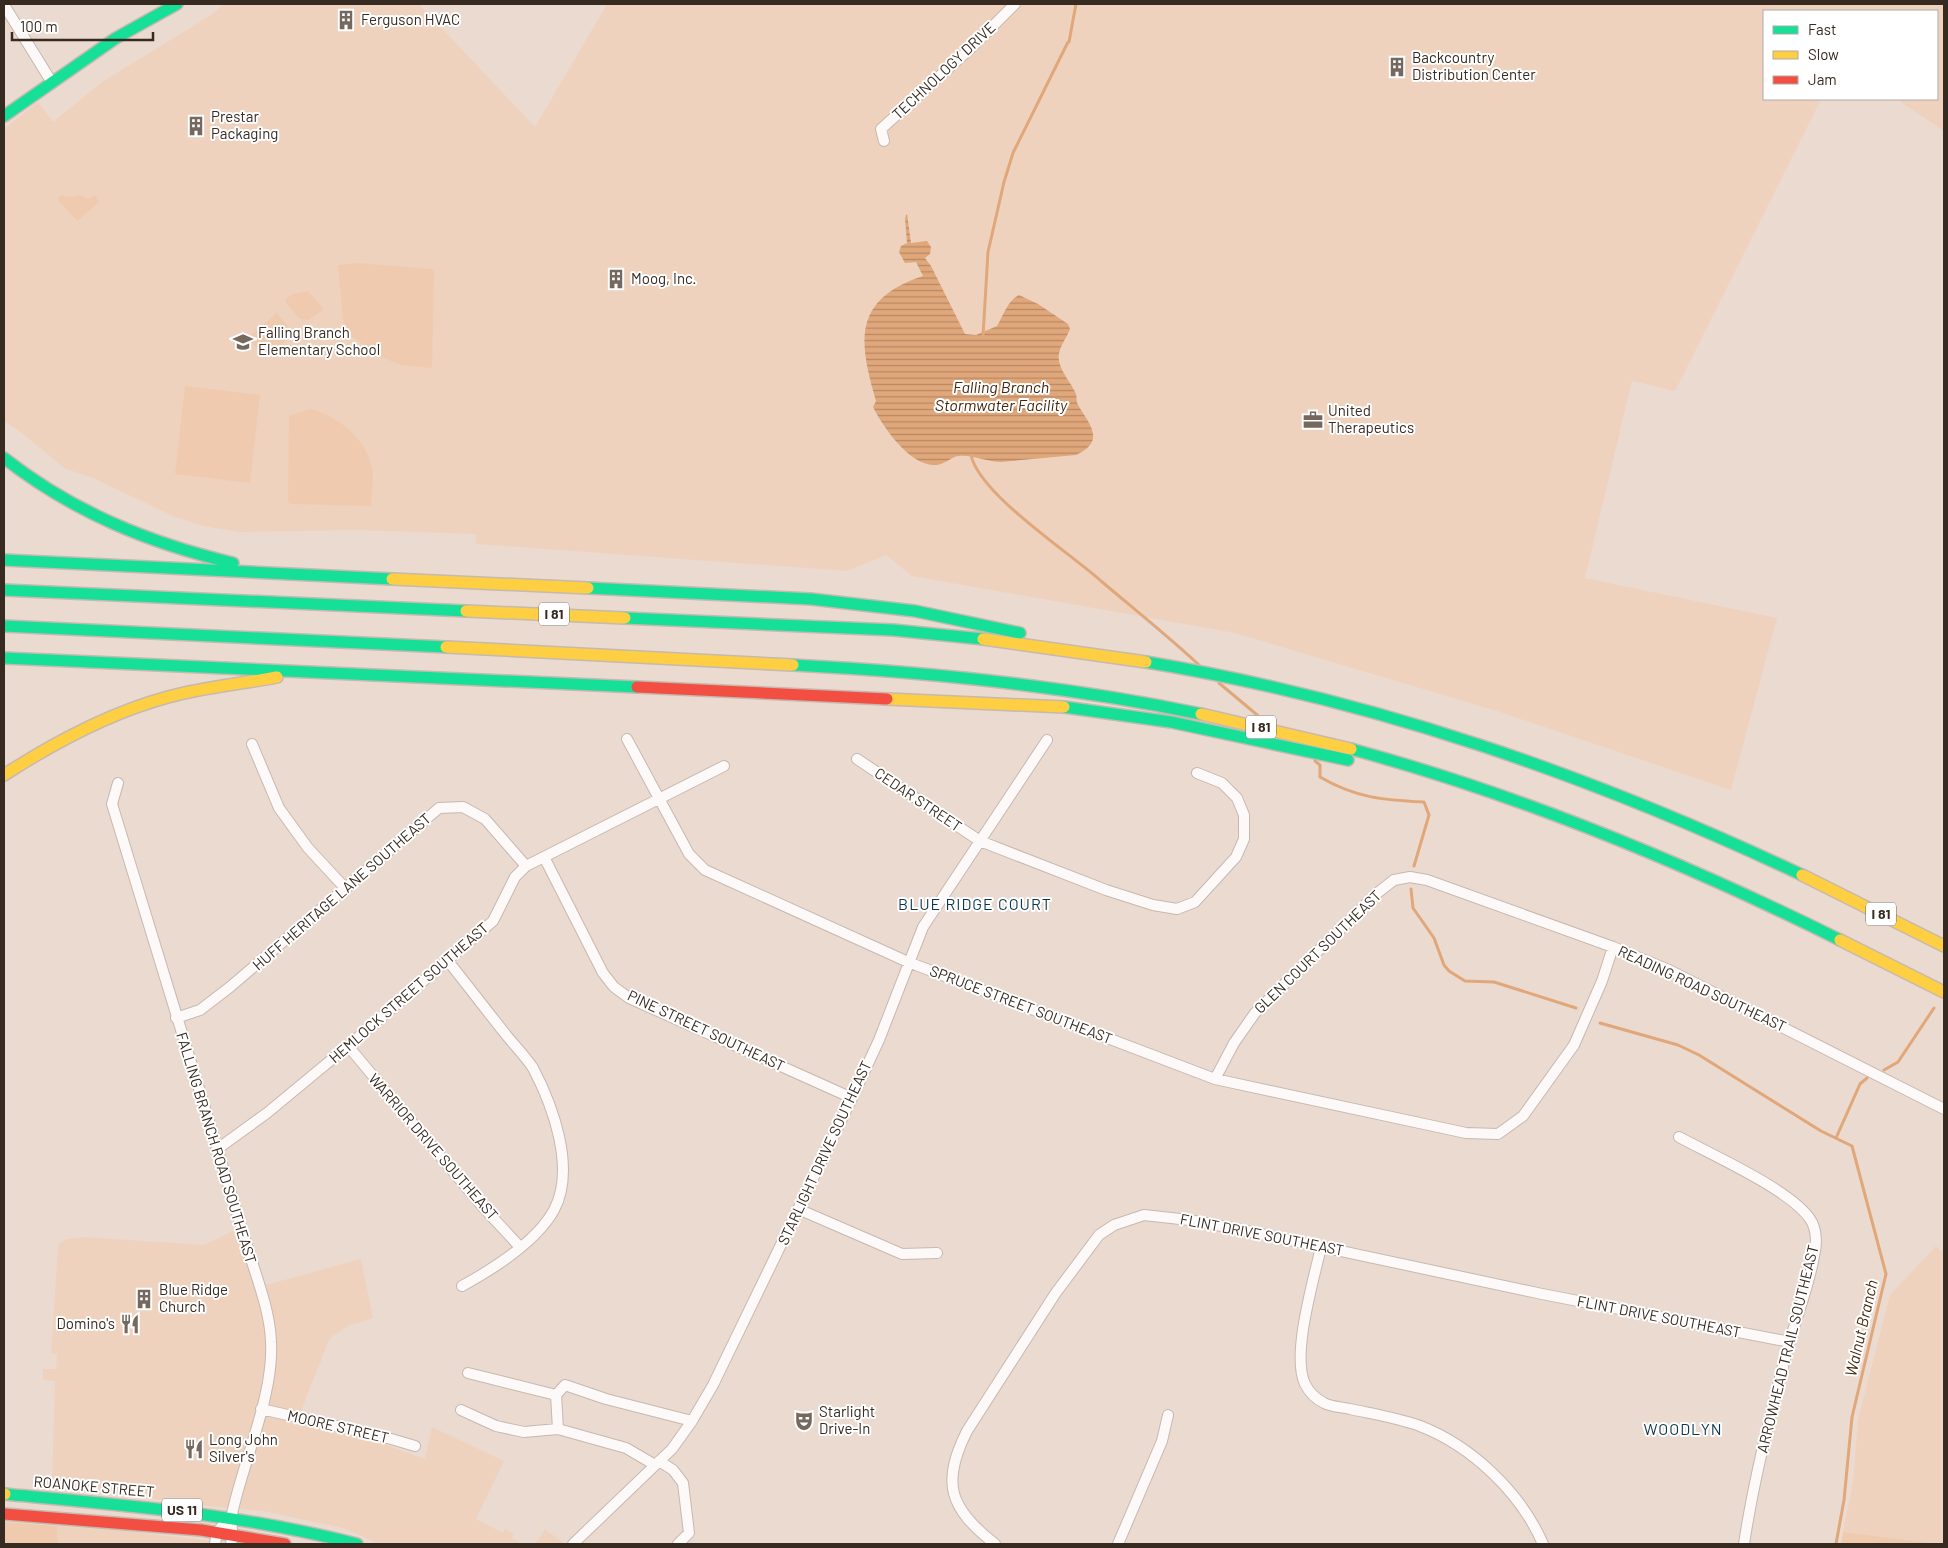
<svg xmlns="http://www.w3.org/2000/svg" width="1948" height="1548" viewBox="0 0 1948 1548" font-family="Barlow,sans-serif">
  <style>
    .built { fill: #eed2be }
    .green { fill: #efcaae }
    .water { fill: url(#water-rules) }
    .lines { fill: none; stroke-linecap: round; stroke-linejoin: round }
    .stream { stroke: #e0a77a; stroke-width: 3 }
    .street-casing { stroke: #c6b9b0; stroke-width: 12 }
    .fast-casing { stroke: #c6b9b0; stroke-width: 14 }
    .slow-casing { stroke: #c6b9b0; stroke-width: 14 }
    .jam-casing { stroke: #c6b9b0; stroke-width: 14 }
    .street { stroke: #fcf9f8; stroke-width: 10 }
    .fast { stroke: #16e098; stroke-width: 11 }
    .slow { stroke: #ffcf43; stroke-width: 11 }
    .jam { stroke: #f24e42; stroke-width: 11 }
    .labels { text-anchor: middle; stroke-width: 4; stroke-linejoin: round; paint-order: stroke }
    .shield { fill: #fff; stroke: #726a64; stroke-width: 1 }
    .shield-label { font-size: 14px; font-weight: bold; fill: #362a21 }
    .poi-label { font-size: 15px; fill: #362a21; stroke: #fff; text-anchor: start }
    .street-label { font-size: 15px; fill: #362a21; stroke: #fff }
    .water-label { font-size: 16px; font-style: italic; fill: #44260d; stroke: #fff }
    .neighbourhood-label { font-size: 16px; letter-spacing: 1px; fill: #0c364c; stroke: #fff }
  </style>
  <defs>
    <pattern id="water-rules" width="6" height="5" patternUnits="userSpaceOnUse" patternTransform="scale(1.25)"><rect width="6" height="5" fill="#e0a77a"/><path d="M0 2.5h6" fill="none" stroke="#b68864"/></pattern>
  </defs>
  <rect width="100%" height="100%" fill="#ebdacf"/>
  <!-- built -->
  <path class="built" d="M224 4H419L535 127 607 4H1944V131L1896 99H1937V11H1764V99H1821L1675 391 1632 381 1585 578 1777 618 1731 790 1497 711 1235 633 912 576 886 555 847 571 476 544V534L355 530 239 532 203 526 175 517 93 478 64 468 22 433 4 421V129L38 102 53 122 102 82 211 15Z
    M237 1229 255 1288 361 1259 373 1318 348 1326 330 1338 296 1423 381 1443 425 1459 432 1427 504 1461 476 1519 503 1533 505 1529 514 1534 512 1538 523 1544H380L343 1528 263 1511 185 1504 134 1495 52 1487 55 1381 43 1380V1369H56L57 1354H51L58 1245 66 1239 84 1237 204 1245Z
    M1936 1246 1944 1254V1544L1843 1532 1853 1483 1858 1420 1890 1295Z
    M57 1526 126 1531 236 1544H58Z
    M545 1529 565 1544H535Z"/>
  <!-- green -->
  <path class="green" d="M62 195 68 197 81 195 88 199 95 195 99 202 77 221 58 200 59 196Z
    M358 263 432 269 434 272 432 368 400 365 377 355 350 335 343 320 338 265Z
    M308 291 324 309 309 320 300 319 286 303V299L292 294Z
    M277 313 294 334 266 358 248 338Z
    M185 386 260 395 250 483 175 474Z
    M310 409C337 415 366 439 372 467 374 480 372 493 371 506L291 504 288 502 289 416Z
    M4 1522 57 1526 58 1544H4Z
    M1843 1532 1932 1543 1933 1544H1841Z"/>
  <!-- water -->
  <path class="water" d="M907 214 911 243 927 241 931 247 930 254 925 258 931 266 965 334 976 335 997 326C1003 316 1008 300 1019 295L1038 304 1068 324 1070 329C1067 337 1060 346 1059 354 1056 367 1071 382 1076 394 1077 397 1076 401 1078 405 1090 425 1106 441 1076 455L1001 462C987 462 972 454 958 456 952 457 947 462 941 464 913 472 883 427 873 407L876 401C858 340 853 299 923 276L916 262 905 263 899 252 901 246 907 243 905 218Z"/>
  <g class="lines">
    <!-- stream -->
    <path class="stream" d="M983 336 988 252 1004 182 1013 153 1068 42H1069L1076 4
      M971 455C979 494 1070 553 1101 581 1134 609 1168 636 1199 665
      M1219 683 1262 719
      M1315 761 1320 765V777C1356 798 1383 800 1424 802L1429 815 1414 866
      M1411 889 1413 908 1434 938 1444 965 1449 971 1465 981 1494 982 1576 1008
      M1600 1023 1678 1045 1699 1055 1821 1131 1852 1146 1886 1274 1852 1417 1844 1500 1836 1544
      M1884 1070 1898 1062 1934 1008
      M1836 1138 1860 1084 1867 1078"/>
    <defs>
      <path id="street" d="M4 5 51 81
        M884 141 881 129 972 47 1015 4
        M627 739 689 854 705 870 908 962 1215 1079 1466 1133 1498 1134 1523 1116 1574 1045 1602 981 1613 947
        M252 744 279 808 308 848 346 889
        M857 759 980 841 1106 890 1153 905 1177 909 1195 902 1236 857 1244 839V815L1237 798 1222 783 1197 773
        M118 783 112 804 248 1249C257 1279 270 1311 271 1342 274 1395 243 1462 232 1514 230 1524 234 1534 231 1544
        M544 857 603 973 614 987 629 998 852 1098
        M448 961C468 986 487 1011 507 1036 515 1046 526 1057 533 1068 553 1106 576 1169 554 1210 537 1241 493 1269 462 1286
        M176 1018 200 1010 230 987 439 808 463 807 485 819 526 866
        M348 1046 482 1206 520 1247
        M1215 1079 1234 1043 1255 1013 1376 894 1394 880 1410 877 1427 880 1613 947 1669 970 1944 1109
        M1679 1137C1712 1155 1791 1190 1810 1219 1817 1229 1817 1245 1814 1256 1809 1286 1797 1315 1789 1344 1771 1410 1754 1477 1744 1544
        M216 1150 267 1113 348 1046 493 921 515 877 526 866 724 766
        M798 1209 902 1254 937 1253
        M1321 1247C1314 1279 1291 1355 1305 1384 1309 1392 1316 1399 1324 1403 1331 1407 1342 1407 1350 1409 1373 1414 1398 1418 1420 1426 1472 1446 1521 1493 1543 1544
        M468 1373 556 1395 565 1385 606 1399 692 1421
        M556 1395 558 1429
        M261 1409 381 1436 415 1446
        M461 1410 496 1426 524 1432 558 1429 626 1448 655 1465
        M659 1461 673 1470 683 1483 689 1533 678 1544
        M215 1544 217 1532 231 1516
        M573 1544 672 1449 692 1421 713 1385 852 1098 879 1040 923 927 1047 740
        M995 1544C949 1508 941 1483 967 1431L1055 1294 1099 1235 1114 1225 1144 1215 1189 1220 1238 1229 1542 1294 1790 1342
        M1118 1544 1162 1441 1168 1415"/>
      <path id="fast" d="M4 116 116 38 177 4
        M4 458C73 512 149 543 233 563
        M4 560 392 579
        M588 588 811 599 915 611 1020 633
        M4 590 466 611
        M625 618 893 630 983 639
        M4 626 446 647
        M4 658 637 687
        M1146 662C1376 700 1592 776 1802 875
        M793 665C930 672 1067 686 1201 714
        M1064 707 1171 722 1348 760
        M1351 749C1521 795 1683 862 1840 940
        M4 1494C123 1505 241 1514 357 1544"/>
      <path id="slow" d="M392 579 588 588
        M466 611 625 618
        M983 639 1146 662
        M446 647 793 665
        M887 699 1064 707
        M1201 714 1351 749
        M4 775C55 742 109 713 168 697 204 687 241 684 277 677
        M1802 875 1944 946
        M1840 940 1944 992
        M4 1494H5"/>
      <path id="jam" d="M637 687 887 699
        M4 1514 201 1530 285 1544"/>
    </defs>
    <!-- street casing -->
    <use href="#street" class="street-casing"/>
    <!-- fast casing -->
    <use href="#fast" class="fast-casing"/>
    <!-- slow casing -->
    <use href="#slow" class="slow-casing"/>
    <!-- jam casing -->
    <use href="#jam" class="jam-casing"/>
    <!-- street -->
    <use href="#street" class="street"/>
    <!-- fast -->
    <use href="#fast" class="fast"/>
    <!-- slow -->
    <use href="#slow" class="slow"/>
    <!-- jam -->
    <use href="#jam" class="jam"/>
  </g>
  <!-- icons -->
  <defs>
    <symbol id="building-bare" viewBox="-9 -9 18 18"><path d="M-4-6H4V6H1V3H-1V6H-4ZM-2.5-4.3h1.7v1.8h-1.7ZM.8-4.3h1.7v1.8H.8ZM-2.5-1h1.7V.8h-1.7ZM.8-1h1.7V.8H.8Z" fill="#75685e" stroke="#fff" stroke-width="2.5" paint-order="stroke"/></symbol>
    <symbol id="school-bare" viewBox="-9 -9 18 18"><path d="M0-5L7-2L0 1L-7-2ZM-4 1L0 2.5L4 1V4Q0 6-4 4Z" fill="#75685e" stroke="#fff" stroke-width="2.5" paint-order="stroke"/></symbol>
    <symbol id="office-bare" viewBox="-9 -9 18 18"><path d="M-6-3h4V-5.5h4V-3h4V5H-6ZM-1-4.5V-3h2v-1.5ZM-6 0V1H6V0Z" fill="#75685e" stroke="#fff" stroke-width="2.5" paint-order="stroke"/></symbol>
    <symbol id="restaurant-bare" viewBox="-9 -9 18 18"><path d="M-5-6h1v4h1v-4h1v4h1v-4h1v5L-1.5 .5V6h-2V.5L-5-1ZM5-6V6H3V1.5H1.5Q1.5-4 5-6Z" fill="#75685e" stroke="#fff" stroke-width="2.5" paint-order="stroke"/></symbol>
    <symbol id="theatre-bare" viewBox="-9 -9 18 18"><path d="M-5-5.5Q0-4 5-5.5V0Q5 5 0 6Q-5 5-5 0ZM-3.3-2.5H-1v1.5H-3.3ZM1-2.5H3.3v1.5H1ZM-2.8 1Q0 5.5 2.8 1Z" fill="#75685e" stroke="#fff" stroke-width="2.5" paint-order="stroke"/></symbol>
  </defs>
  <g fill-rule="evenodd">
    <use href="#building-bare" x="332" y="6" width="28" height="28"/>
    <use href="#building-bare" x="1383" y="53" width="28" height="28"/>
    <use href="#building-bare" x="182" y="112" width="28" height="28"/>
    <use href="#building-bare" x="602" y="265" width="28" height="28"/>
    <use href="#school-bare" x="229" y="328" width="28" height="28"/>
    <use href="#office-bare" x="1299" y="406" width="28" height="28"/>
    <use href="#building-bare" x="130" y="1285" width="28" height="28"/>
    <use href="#restaurant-bare" x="116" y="1310" width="28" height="28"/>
    <use href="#theatre-bare" x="790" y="1407" width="28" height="28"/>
    <use href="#restaurant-bare" x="180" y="1435" width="28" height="28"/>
  </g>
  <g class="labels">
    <!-- shield labels -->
    <g class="shield">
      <rect x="539" y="602.5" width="30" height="23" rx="4"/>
      <rect x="1246" y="715.5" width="30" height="23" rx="4"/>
      <rect x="1866" y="902.5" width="30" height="23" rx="4"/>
      <rect x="162" y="1498.5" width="40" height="23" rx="4"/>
    </g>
    <g class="shield-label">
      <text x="554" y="619">I 81</text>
      <text x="1261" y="732">I 81</text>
      <text x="1881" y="919">I 81</text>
      <text x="182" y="1515">US 11</text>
    </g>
    <!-- poi labels -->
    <g class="poi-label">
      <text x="361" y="25">Ferguson HVAC</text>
      <text x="1412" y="63">Backcountry<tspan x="1412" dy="17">Distribution Center</tspan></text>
      <text x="211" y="122">Prestar<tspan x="211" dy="17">Packaging</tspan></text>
      <text x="631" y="284">Moog, Inc.</text>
      <text x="258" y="338">Falling Branch<tspan x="258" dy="17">Elementary School</tspan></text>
      <text x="1328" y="416">United<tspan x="1328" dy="17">Therapeutics</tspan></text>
      <text x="159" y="1295">Blue Ridge<tspan x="159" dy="17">Church</tspan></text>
      <text x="115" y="1329" text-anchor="end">Domino's</text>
      <text x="819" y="1417">Starlight<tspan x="819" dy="17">Drive-In</tspan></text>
      <text x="209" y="1445">Long John<tspan x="209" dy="17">Silver's</tspan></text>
    </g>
    <!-- street labels -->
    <g class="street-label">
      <text transform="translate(944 71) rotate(-43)" y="5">TECHNOLOGY DRIVE</text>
      <text transform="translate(918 800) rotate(34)" y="5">CEDAR STREET</text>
      <text transform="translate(342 892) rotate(-41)" y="5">HUFF HERITAGE LANE SOUTHEAST</text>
      <text transform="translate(1318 952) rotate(-44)" y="5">GLEN COURT SOUTHEAST</text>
      <text transform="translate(1702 989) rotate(25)" y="5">READING ROAD SOUTHEAST</text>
      <text transform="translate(409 993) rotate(-41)" y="5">HEMLOCK STREET SOUTHEAST</text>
      <text transform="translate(1021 1005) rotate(21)" y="5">SPRUCE STREET SOUTHEAST</text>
      <text transform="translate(706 1031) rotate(25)" y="5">PINE STREET SOUTHEAST</text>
      <text transform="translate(433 1147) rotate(49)" y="5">WARRIOR DRIVE SOUTHEAST</text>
      <text transform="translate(216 1148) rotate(73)" y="5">FALLING BRANCH ROAD SOUTHEAST</text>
      <text transform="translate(825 1153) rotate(-65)" y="5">STARLIGHT DRIVE SOUTHEAST</text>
      <text transform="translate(1262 1235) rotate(11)" y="5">FLINT DRIVE SOUTHEAST</text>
      <text transform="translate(1659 1317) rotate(11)" y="5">FLINT DRIVE SOUTHEAST</text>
      <text transform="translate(1788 1349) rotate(-76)" y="5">ARROWHEAD TRAIL SOUTHEAST</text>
      <text transform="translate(338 1427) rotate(13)" y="5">MOORE STREET</text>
      <text transform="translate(94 1487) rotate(5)" y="5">ROANOKE STREET</text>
    </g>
    <!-- water labels -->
    <g class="water-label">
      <text x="1001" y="393">Falling Branch<tspan x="1001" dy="18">Stormwater Facility</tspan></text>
      <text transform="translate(1861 1328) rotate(-77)" y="6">Walnut Branch</text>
    </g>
    <!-- neighbourhood labels -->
    <g class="neighbourhood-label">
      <text x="975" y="910">BLUE RIDGE COURT</text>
      <text x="1683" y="1435">WOODLYN</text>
    </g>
  </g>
  <!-- border -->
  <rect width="1948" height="1548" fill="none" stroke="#362a21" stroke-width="10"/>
  <!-- legend -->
  <rect x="1763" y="10" width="175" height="90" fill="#ffffff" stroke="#afaaa6"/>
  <rect x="1773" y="26" width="25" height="8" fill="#16e098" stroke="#afaaa6"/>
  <text x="1808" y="35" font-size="15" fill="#362a21">Fast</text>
  <rect x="1773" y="51" width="25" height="8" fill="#ffcf43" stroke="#afaaa6"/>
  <text x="1808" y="60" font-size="15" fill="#362a21">Slow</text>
  <rect x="1773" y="76" width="25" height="8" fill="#f24e42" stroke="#afaaa6"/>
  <text x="1808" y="85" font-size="15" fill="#362a21">Jam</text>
  <!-- scale -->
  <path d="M12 32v8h141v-8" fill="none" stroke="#362a21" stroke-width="2.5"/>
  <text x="20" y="32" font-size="15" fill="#362a21" stroke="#ffffff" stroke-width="4" paint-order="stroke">100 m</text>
</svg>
